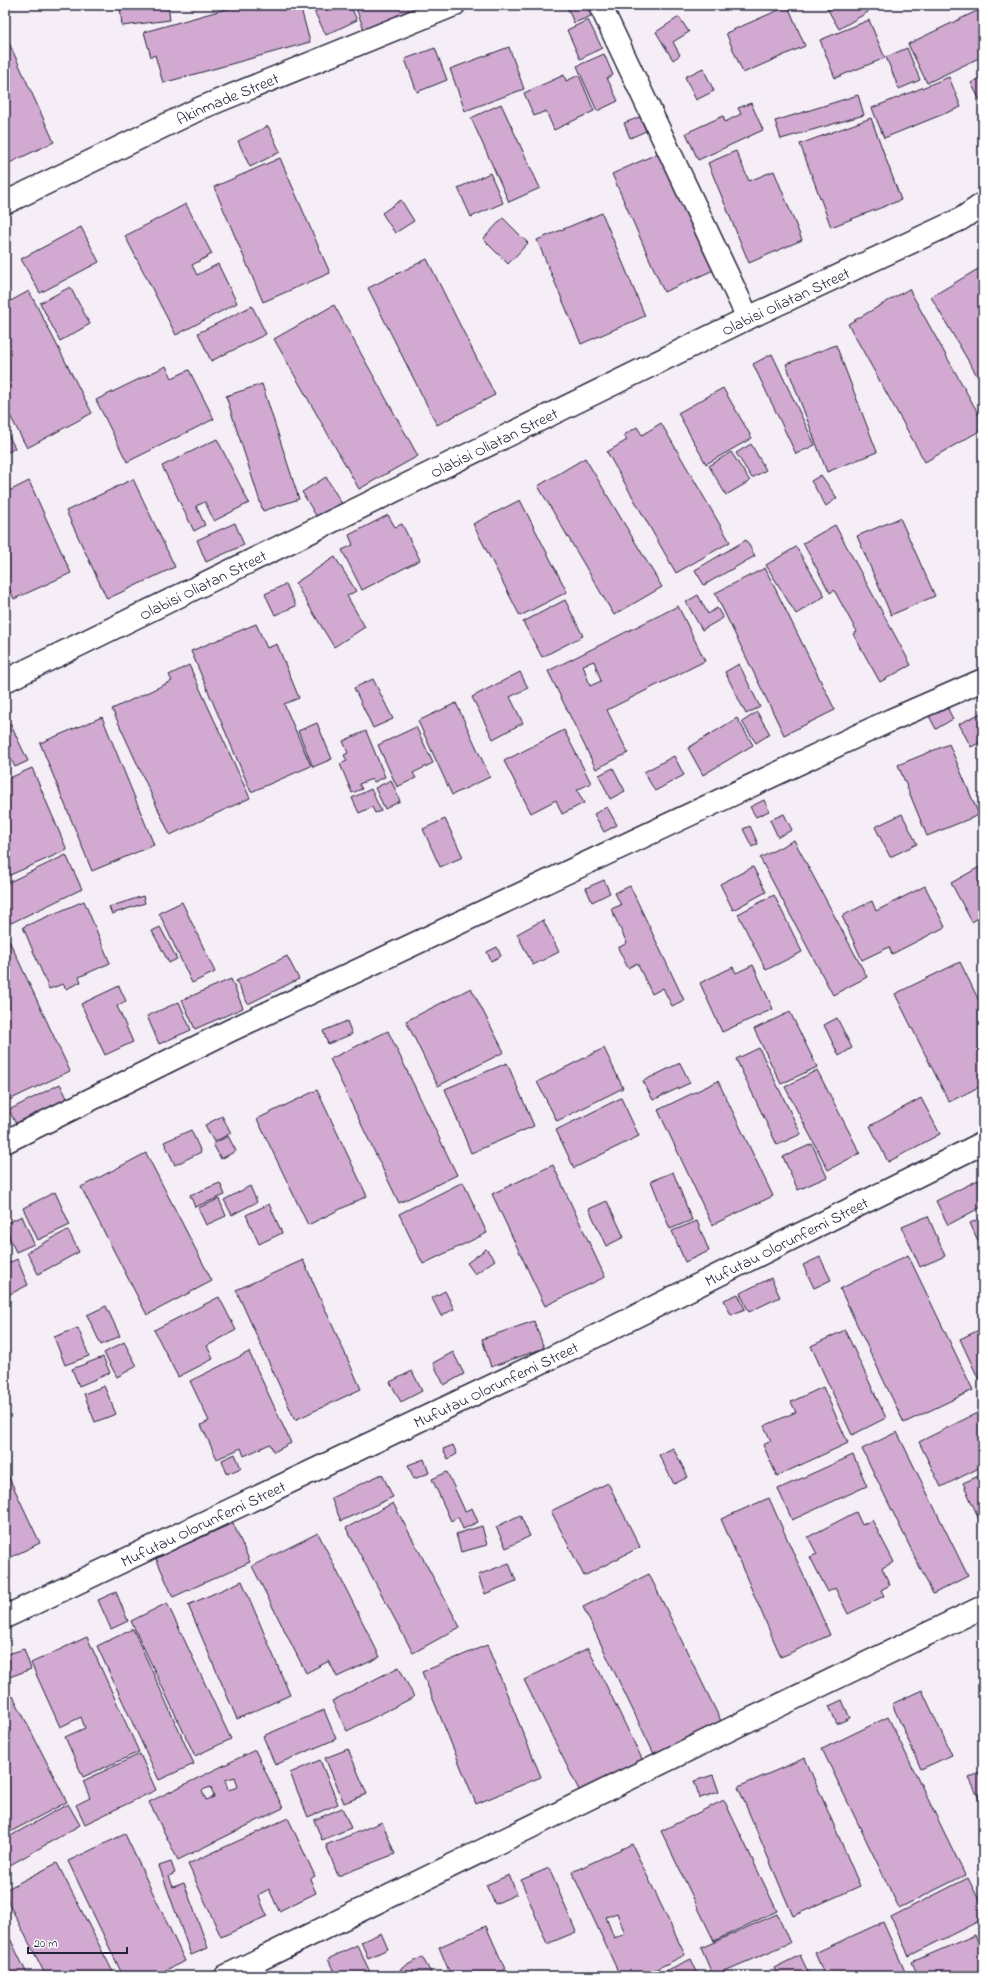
<svg xmlns="http://www.w3.org/2000/svg" width="988" height="1981" viewBox="0 0 988 1981" font-family="'Indie Flower',sans-serif">
  <style>
    .building { fill: #d2aad1; stroke: #22223b; fill-rule: evenodd }
    .lines { fill: none; stroke-linecap: round; stroke-linejoin: round }
    .minor-casing { stroke: #22223b; stroke-width: 25 }
    .minor { stroke: #fff; stroke-width: 22 }
    .labels { text-anchor: middle; stroke-width: 4; stroke-linejoin: round; paint-order: stroke }
    .street-label { font-size: 16px; fill: #22223b; stroke: #fff }
  </style>
  <rect width="100%" height="100%" fill="#f6eef6"/>
  <filter id="ink" filterUnits="userSpaceOnUse"><feTurbulence type="fractalNoise" baseFrequency=".025" numOctaves="2"/><feDisplacementMap in="SourceGraphic" scale="8" xChannelSelector="R" yChannelSelector="G"/><feConvolveMatrix kernelMatrix="1 2 1 2 8 2 1 2 1" color-interpolation-filters="sRGB"/></filter>
  <g filter="url(#ink)">
    <!-- building -->
    <path class="building" d="M127 5H168L170 20 122 26 120 6Z
      M240 5H300L310 42 163 83 155 55 151 57 144 32Z
      M311 5H350L357 20 326 35Z
      M365 5H417L420 14 366 35 356 8Z
      M577 5H587L591 16 574 23 568 9Z
      M825 5H865L868 12 839 29Z
      M788 6 805 46 743 73 726 33Z
      M983 8V56L927 83 908 44Z
      M679 17 689 32 673 42 680 55 673 60 656 32Z
      M588 20 602 48 580 59 567 30Z
      M869 20 885 58 835 78 820 40Z
      M5 34 54 142 5 165Z
      M509 47 524 89 465 111 450 69Z
      M435 48 447 80 417 92 405 59Z
      M907 48 920 80 899 89 886 57Z
      M604 54 613 75 607 78 618 101 597 111 577 66Z
      M703 68 714 91 696 100 685 77Z
      M564 75 566 81 579 75 594 111 554 130 546 111 534 116 524 93Z
      M983 76V106L971 83Z
      M949 77 961 107 884 138 872 108Z
      M858 95 864 115 781 139 775 121Z
      M751 103 763 130 698 160 686 133 723 116 725 122 741 114 738 108Z
      M501 104 540 188 509 202 471 118Z
      M640 117 646 131 630 138 624 123Z
      M871 118 901 200 831 227 800 144Z
      M268 126 280 152 250 167 238 141Z
      M663 151 716 269 664 292 612 174Z
      M736 151 749 181 774 171 802 240 749 263 708 163Z
      M280 158 330 273 263 302 214 187Z
      M490 173 503 203 471 217 458 188Z
      M401 200 414 221 395 233 382 213Z
      M186 204 212 254 192 265 197 275 218 264 237 303 176 335 125 236Z
      M602 213 645 316 581 344 537 240Z
      M503 218 528 243 508 264 483 239Z
      M81 227 99 262 40 293 21 259Z
      M427 259 495 395 437 425 368 288Z
      M983 266V386L931 297Z
      M70 287 90 324 60 341 40 303Z
      M909 289 983 422V429L925 462 848 324Z
      M29 291 92 413 27 448 5 406V304Z
      M334 305 418 456 359 489 274 339Z
      M252 306 266 334 211 361 198 333Z
      M836 345 877 452 827 472 786 364Z
      M772 354 815 445 796 454 753 364Z
      M166 366 172 378 189 370 214 419 127 462 96 400Z
      M262 384 299 499 263 511 226 396Z
      M723 388 752 438 706 464 678 413Z
      M661 423 730 542 676 573 607 452 627 440 624 435 637 427 642 435Z
      M5 429 15 448 5 454Z
      M217 439 249 503 214 521 205 502 196 506 205 525 194 531 162 466Z
      M751 444 766 470 752 478 736 453Z
      M731 452 750 481 726 495 709 466Z
      M585 458 662 587 614 615 538 486Z
      M821 475 837 498 826 506 811 481Z
      M326 477 342 504 318 519 302 492Z
      M133 479 175 567 107 599 66 511Z
      M29 481 71 573 14 599 5 580V493Z
      M520 500 567 592 520 616 473 524Z
      M388 515 395 527 402 524 420 560 362 590 342 550 353 545 349 535Z
      M900 518 935 596 891 615 857 536Z
      M235 523 244 545 206 562 197 540Z
      M835 525 911 665 880 682 853 634 857 632 834 590 830 593 803 543Z
      M746 540 755 556 704 585 695 570Z
      M796 547 825 596 796 614 766 565Z
      M983 555V569L978 558Z
      M335 557 356 591 347 596 365 627 334 647 295 583Z
      M765 568 835 710 784 735 715 593Z
      M286 584 296 606 275 615 265 594Z
      M698 595 708 614 717 608 723 618 702 630 686 602Z
      M565 600 583 636 542 657 523 622Z
      M678 606 705 661 607 710 628 753 596 769 548 671ZM594 661 601 681 590 686 583 665Z
      M256 624 267 648 277 644 299 698 284 704 311 766 251 792 191 651Z
      M739 664 760 707 746 714 725 672Z
      M189 665 250 798 170 835 112 709 172 681 169 675Z
      M520 672 528 688 510 697 523 723 493 739 472 697Z
      M373 679 393 719 373 728 354 688Z
      M456 703 490 777 452 795 418 721Z
      M946 705 953 719 936 729 928 714Z
      M757 712 770 734 756 743 742 722Z
      M983 712V741L971 747 959 724Z
      M102 717 154 845 92 871 40 743Z
      M737 718 753 745 703 775 688 748Z
      M10 723 28 761 15 767 5 747V725Z
      M317 723 332 759 313 767 298 731Z
      M416 727 433 763 413 773 416 778 397 787 378 745Z
      M564 730 591 783 577 790 584 803 562 814 556 800 531 813 504 761Z
      M366 731 385 777 374 782 372 779 359 784 362 789 352 793 340 764 347 761 344 755 348 753 343 741Z
      M949 744 979 815 927 836 898 765Z
      M674 756 684 775 655 791 644 772Z
      M32 768 67 850 10 875 5 862V780Z
      M613 768 625 791 610 799 599 775Z
      M391 780 400 801 385 809 375 788Z
      M371 789 381 811 375 813 372 807 359 813 352 798Z
      M764 800 769 811 756 817 750 807Z
      M607 807 617 825 604 832 594 814Z
      M784 814 792 830 778 837 770 820Z
      M902 814 917 844 890 857 875 827Z
      M445 819 463 857 440 867 423 829Z
      M750 826 758 844 752 847 743 829Z
      M794 840 867 977 833 995 760 858Z
      M66 855 82 889 11 923 5 910V884Z
      M983 865V915L972 922 951 883Z
      M753 867 766 892 733 910 720 884Z
      M604 880 610 893 592 902 586 888Z
      M630 886 684 1000 672 1006 663 988 652 994 637 963 628 968 618 948 627 943 611 909 621 905 615 893Z
      M925 886 945 927 892 954 889 947 862 960 842 916 872 901 876 911Z
      M774 895 802 952 766 970 738 914Z
      M143 896 145 903 112 914 109 907Z
      M84 901 110 963 79 977 81 982 66 989 63 984 49 989 23 927Z
      M182 902 215 972 192 983 159 913Z
      M543 920 559 952 533 965 517 934Z
      M160 927 177 959 169 963 152 931Z
      M7 936 70 1071 5 1102V937Z
      M497 947 501 956 491 961 487 952Z
      M287 956 299 979 248 1004 236 981Z
      M960 962 983 1009V1085L949 1102 895 994Z
      M753 965 773 1009 722 1032 700 983 733 967 736 973Z
      M231 979 243 1008 195 1029 182 1000Z
      M119 986 126 1001 117 1006 133 1042 105 1055 81 1004Z
      M471 988 504 1052 438 1086 406 1021Z
      M179 1002 191 1030 159 1044 147 1016Z
      M790 1012 817 1067 781 1084 754 1029Z
      M837 1018 852 1048 839 1056 824 1025Z
      M347 1021 352 1034 328 1044 323 1031Z
      M388 1031 457 1175 399 1203 330 1059Z
      M604 1048 623 1088 557 1121 537 1082Z
      M759 1048 801 1134 777 1145 736 1059Z
      M507 1063 534 1126 471 1153 445 1089Z
      M680 1063 690 1083 653 1100 643 1081Z
      M817 1070 860 1153 828 1170 785 1087Z
      M718 1081 773 1196 712 1225 658 1110Z
      M60 1084 69 1102 18 1128 9 1110Z
      M317 1090 367 1196 308 1225 257 1119Z
      M621 1098 639 1136 574 1168 556 1130Z
      M921 1098 940 1134 888 1162 870 1126Z
      M222 1116 231 1133 214 1142 205 1125Z
      M191 1130 201 1152 175 1165 164 1142Z
      M228 1136 236 1151 221 1159 213 1144Z
      M812 1144 827 1177 798 1190 783 1157Z
      M146 1153 212 1281 147 1315 81 1187Z
      M553 1165 605 1277 545 1306 492 1194Z
      M673 1172 692 1220 670 1229 651 1181Z
      M978 1180 983 1189V1206L948 1225 936 1201Z
      M463 1182 487 1233 423 1264 399 1214Z
      M220 1183 225 1195 195 1207 190 1195Z
      M250 1186 257 1202 232 1215 224 1200Z
      M55 1192 70 1225 38 1240 23 1208Z
      M219 1199 226 1216 206 1225 198 1208Z
      M607 1201 624 1237 606 1246 589 1209Z
      M269 1204 282 1233 259 1244 246 1215Z
      M22 1216 34 1244 16 1252 5 1228V1224Z
      M928 1216 945 1256 920 1267 902 1227Z
      M983 1217V1252L970 1223Z
      M697 1221 709 1251 685 1262 672 1231Z
      M68 1230 79 1252 38 1274 27 1252Z
      M486 1249 495 1260 475 1274 467 1263Z
      M908 1255 973 1390 904 1423 840 1289Z
      M820 1257 831 1280 814 1288 803 1265Z
      M17 1259 28 1285 10 1294 5 1282V1265Z
      M303 1260 361 1389 295 1420 236 1290Z
      M771 1278 780 1297 749 1312 740 1293Z
      M445 1291 454 1309 441 1316 432 1298Z
      M738 1294 745 1309 731 1315 724 1300Z
      M219 1297 236 1330 207 1346 213 1359 178 1377 154 1330Z
      M106 1306 120 1336 101 1345 87 1315Z
      M534 1321 544 1348 491 1367 482 1339Z
      M78 1328 89 1356 65 1365 54 1337Z
      M983 1328V1378L979 1380 960 1339Z
      M845 1330 886 1418 852 1435 811 1346Z
      M124 1342 137 1366 117 1377 104 1353Z
      M249 1352 291 1443 274 1452 270 1444 244 1456 241 1448 217 1459 201 1425 209 1421 190 1381Z
      M453 1352 464 1374 444 1385 433 1363Z
      M103 1357 110 1373 79 1386 72 1369Z
      M412 1371 422 1391 401 1402 390 1382Z
      M104 1386 116 1414 95 1422 84 1394Z
      M823 1387 848 1443 777 1476 763 1445 771 1441 764 1426 796 1412 791 1402Z
      M981 1411 983 1414V1466L941 1487 919 1442Z
      M897 1432 968 1576 933 1594 862 1449Z
      M453 1445 457 1454 448 1459 443 1449Z
      M673 1448 688 1477 674 1484 659 1455Z
      M235 1454 241 1468 227 1474 222 1460Z
      M853 1455 867 1486 792 1520 778 1489Z
      M424 1459 429 1473 414 1479 408 1465Z
      M5 1469 40 1543 5 1560Z
      M447 1472 465 1511 472 1508 478 1522 463 1529 458 1517 451 1521 432 1479Z
      M382 1474 393 1497 341 1521 331 1498Z
      M983 1474V1528L963 1483Z
      M608 1483 640 1547 584 1576 551 1511Z
      M769 1498 830 1635 781 1657 721 1519Z
      M393 1503 460 1627 413 1653 346 1528Z
      M856 1512 862 1525 872 1520 894 1562 882 1568 890 1585 881 1590 884 1596 848 1614 835 1588 828 1592 810 1557 817 1554 808 1537Z
      M520 1515 530 1536 506 1548 496 1527Z
      M233 1523 250 1562 173 1597 156 1558Z
      M482 1526 487 1545 461 1552 456 1534Z
      M318 1533 380 1657 337 1677 329 1661 306 1673 252 1566Z
      M509 1563 516 1581 485 1594 478 1575Z
      M649 1574 722 1723 655 1756 583 1607Z
      M242 1581 290 1695 237 1719 188 1605Z
      M116 1592 128 1621 111 1629 98 1600Z
      M167 1603 231 1739 195 1756 131 1621Z
      M133 1629 194 1764 159 1780 97 1646Z
      M87 1637 139 1752 83 1777 65 1737 85 1728 81 1717 60 1727 31 1663Z
      M487 1645 541 1777 476 1804 422 1672Z
      M588 1648 643 1761 580 1792 524 1680Z
      M24 1649 31 1669 7 1678 5 1655Z
      M399 1667 414 1697 347 1731 332 1701Z
      M922 1690 952 1755 921 1769 892 1704Z
      M13 1696 67 1802 8 1833 5 1826V1700Z
      M842 1700 850 1718 837 1724 829 1706Z
      M324 1710 336 1739 275 1765 263 1736Z
      M888 1717 965 1875 899 1908 822 1749Z
      M348 1749 367 1794 344 1803 325 1758Z
      M255 1750 283 1808 178 1860 149 1802ZM235 1777 238 1787 228 1790 225 1780ZM211 1787 214 1797 206 1800 202 1790Z
      M140 1754 156 1790 85 1824 76 1805 90 1798 83 1781Z
      M805 1758 860 1886 793 1916 738 1787Z
      M320 1760 338 1804 308 1817 290 1773Z
      M983 1771V1807L969 1778Z
      M713 1775 719 1792 700 1798 694 1781Z
      M724 1800 777 1911 714 1941 661 1831Z
      M68 1804 80 1825 5 1868V1839Z
      M342 1808 351 1828 322 1840 314 1820Z
      M288 1818 315 1876 310 1879 316 1893 279 1911 269 1889 258 1895 267 1916 221 1937 188 1864Z
      M382 1822 395 1854 338 1876 326 1845Z
      M125 1834 185 1961 153 1976H123L68 1861Z
      M632 1844 685 1955 642 1976H620L572 1872ZM617 1913 625 1934 614 1938 606 1917Z
      M171 1862 175 1873 169 1876 173 1887 184 1883 208 1948 191 1955 159 1866Z
      M57 1863 115 1976H46L5 1896V1890Z
      M549 1868 576 1932 547 1944 521 1880Z
      M509 1875 517 1894 495 1904 486 1885Z
      M968 1878 983 1908V1919L909 1956 891 1917Z
      M777 1914 790 1943 713 1976 701 1948Z
      M883 1922 907 1976H825L815 1953Z
      M486 1926 505 1969 489 1976H451L439 1947Z
      M5 1928 28 1976H5Z
      M381 1933 388 1949 368 1958 361 1942Z
      M975 1935 983 1953V1976H918L912 1962Z
      M357 1945 372 1976H336L328 1959Z
      M800 1955 810 1976H778L774 1968Z
      M422 1957 433 1976H404L400 1969Z
      M691 1959 699 1976H655Z"/>
    <g class="lines">
      <defs>
        <g id="minor">
          <path d="M600 5 748 318"/>
          <path id="s1" d="M5 203 201 108 454 5"/>
          <path id="s2" d="M5 681 748 318 961 219 983 204"/>
          <path d="M5 1142 229 1031 891 720 983 680"/>
          <path id="s3" d="M5 1617 578 1345 983 1143"/>
          <path d="M226 1976 747 1721 983 1607"/>
        </g>
      </defs>
      <!-- minor casing -->
      <use href="#minor" class="minor-casing"/>
      <!-- minor -->
      <use href="#minor" class="minor"/>
    </g>
  </g>
  <g class="labels">
    <!-- street labels -->
    <g class="street-label">
      <text dy="6" stroke="none"><textPath href="#s1" startOffset="246">Akinmade Street</textPath></text>
      <text dy="6" stroke="none"><textPath href="#s2" startOffset="868">Olabisi Oliatan Street</textPath></text>
      <text dy="6" stroke="none"><textPath href="#s2" startOffset="544">Olabisi Oliatan Street</textPath></text>
      <text dy="6" stroke="none"><textPath href="#s2" startOffset="220">Olabisi Oliatan Street</textPath></text>
      <text dy="6" stroke="none"><textPath href="#s3" startOffset="867">Mufutau Olorunfemi Street</textPath></text>
      <text dy="6" stroke="none"><textPath href="#s3" startOffset="543">Mufutau Olorunfemi Street</textPath></text>
      <text dy="6" stroke="none"><textPath href="#s3" startOffset="219">Mufutau Olorunfemi Street</textPath></text>
    </g>
  </g>
  <!-- margin -->
  <rect width="988" height="1981" fill="none" stroke="#fff" stroke-width="20"/>
  <rect x="10" y="10" width="968" height="1961" fill="none" stroke="#22223b" stroke-width="1.5" filter="url(#ink)"/>
  <!-- scale -->
  <path d="M28 1947v6h99v-6" fill="none" stroke="#22223b" stroke-width="2"/>
  <text x="34" y="1947" font-size="12" fill="#22223b" stroke="#ffffff" stroke-width="3" paint-order="stroke">20 m</text>
</svg>
